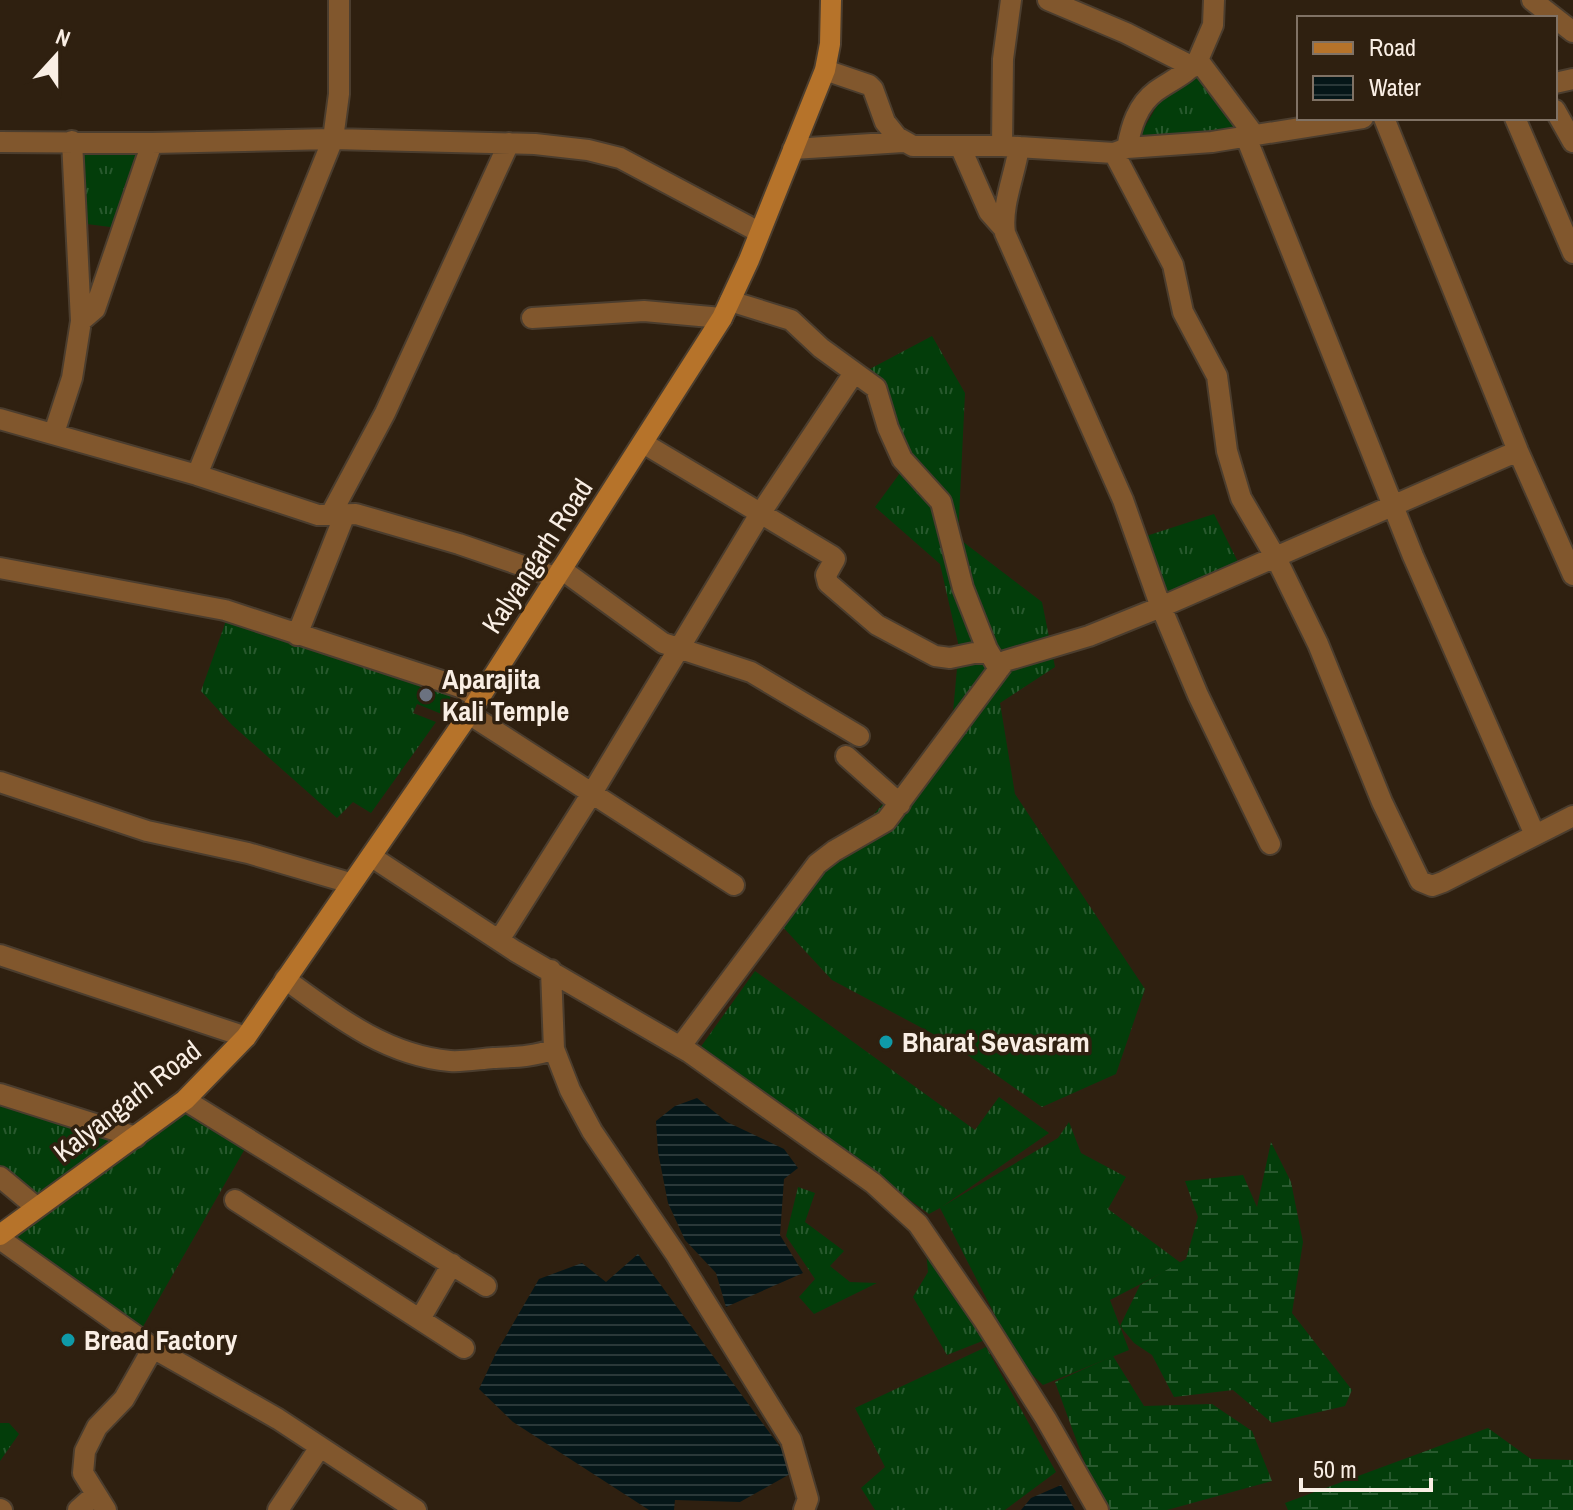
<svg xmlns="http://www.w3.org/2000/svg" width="1573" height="1510" viewBox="0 0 1573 1510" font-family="'Archivo Narrow',sans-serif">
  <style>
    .grass { fill: url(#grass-tufts) }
    .wetland { fill: url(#wetland-marsh) }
    .water { fill: url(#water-rules) }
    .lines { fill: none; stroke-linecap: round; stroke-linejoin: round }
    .street-casing { stroke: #4b3d2e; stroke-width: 24 }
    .secondary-casing { stroke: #4b3d2e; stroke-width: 24 }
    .street { stroke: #81572d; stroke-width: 20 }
    .secondary { stroke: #b6732a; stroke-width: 20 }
    .worship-dot { fill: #6b7280; stroke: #2f2010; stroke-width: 3 }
    .culture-dot { fill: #0f9aa8; stroke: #2f2010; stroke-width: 3 }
    .labels { text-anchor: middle; stroke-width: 7; stroke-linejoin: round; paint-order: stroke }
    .street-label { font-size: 28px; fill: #f9eee4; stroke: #2f2010 }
    .poi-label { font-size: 28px; font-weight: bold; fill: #f9eee4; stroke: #2f2010; text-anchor: start }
  </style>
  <defs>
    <pattern id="grass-tufts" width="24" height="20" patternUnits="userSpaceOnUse" patternTransform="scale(2)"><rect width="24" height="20" fill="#033d0a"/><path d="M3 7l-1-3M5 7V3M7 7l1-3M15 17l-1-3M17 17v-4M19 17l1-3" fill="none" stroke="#28592e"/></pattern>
    <pattern id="wetland-marsh" width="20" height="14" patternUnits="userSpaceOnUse" patternTransform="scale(2)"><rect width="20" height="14" fill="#033d0a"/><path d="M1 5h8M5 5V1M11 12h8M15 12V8" fill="none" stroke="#28592e"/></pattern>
    <pattern id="water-rules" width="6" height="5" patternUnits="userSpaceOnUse" patternTransform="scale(2)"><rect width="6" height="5" fill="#051618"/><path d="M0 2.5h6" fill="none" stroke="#2a3839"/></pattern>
  </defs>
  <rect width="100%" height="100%" fill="#2f2010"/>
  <!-- grass -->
  <path class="grass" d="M1205 67 1250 134 1141 147 1143 130 1162 97 1191 82Z
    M78 153 145 154 118 228 79 223Z
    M932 336 965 393 958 538 1042 602 1055 667 1000 703 1015 794 1145 989 1116 1074 1042 1107 952 1044 832 980 780 924 952 723 959 647 940 564 875 507 900 473 878 427 868 370Z
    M1214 514 1243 572 1161 607 1137 539Z
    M226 621 328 655 454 687 444 715 417 704 413 713 436 722 371 813 353 802 337 818 232 725 201 691Z
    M755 971 975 1130 999 1097 1049 1133 943 1206 1058 1138 1069 1122 1081 1153 1126 1177 1108 1209 1181 1263 1110 1300 1129 1350 1043 1385 1019 1362 940 1208 929 1214 700 1048Z
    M0 1100 129 1141 185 1100 250 1140 141 1330 0 1239 44 1203 0 1169Z
    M798 1187 815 1193 805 1222 844 1251 830 1266 850 1282 877 1283 814 1314 799 1297 815 1279 786 1236Z
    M926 1250 985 1340 947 1355 913 1297 928 1272Z
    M986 1347 1056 1472 1005 1510H875L861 1488 885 1467 855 1408Z
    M0 1423H9L19 1434 0 1461Z"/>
  <!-- wetland -->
  <path class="wetland" d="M1271 1142 1291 1182 1303 1242 1292 1313 1352 1390 1345 1406 1272 1423 1233 1390 1174 1397 1152 1355 1134 1343 1120 1326 1140 1285 1186 1259 1198 1217 1185 1181 1243 1175 1257 1207Z
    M1113 1356 1144 1406 1212 1404 1252 1431 1272 1481 1167 1510H1102L1055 1382Z
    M1488 1428 1531 1459 1573 1460V1510H1288L1285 1503Z"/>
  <!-- water -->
  <path class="water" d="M697 1098 727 1122 784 1149 798 1168 784 1179 780 1235 803 1273 726 1307 716 1273 685 1240 668 1203 658 1152 656 1121 675 1106Z
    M638 1254 797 1470 740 1502 675 1500 674 1510H649L513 1422 479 1389 496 1353 539 1279 582 1263 606 1282Z
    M1061 1485 1075 1510H1021L1031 1498Z"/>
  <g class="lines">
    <defs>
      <path id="street" d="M1048 0 1126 33 1193 67
        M1214 0 1213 25 1198 60 1255 136
        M1532 0 1573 32
        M825 70 869 85 873 89 885 122 897 137 913 146H1002L1114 153 1127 148 1212 142 1363 118
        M1555 83 1573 79
        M1555 110 1573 142
        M1384 118 1518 451 1573 575
        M1515 118 1573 253
        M1246 137 1413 556 1535 835
        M0 142 152 143 333 139 535 144 588 150 620 158 759 232
        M960 146 989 212 1004 229
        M1002 146 1003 59 1011 0
        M1019 147C1015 175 1001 205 1005 233L1123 500 1159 602 1198 695 1270 844
        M1127 148C1131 127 1137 105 1156 91 1170 81 1187 74 1198 60
        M793 149 903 142
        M1114 153 1173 265 1183 312 1217 376 1227 451 1241 498 1276 558 1318 644 1382 802 1420 881 1432 886 1443 882 1573 816
        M730 301 791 320 821 348 876 388 888 428 902 459 941 502 963 588 987 649 999 669
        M532 318 644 311 722 318
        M81 321 95 309 152 143
        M0 419 197 475 318 515 356 514 459 544 555 577
        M54 433 72 378 81 321 72 141
        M643 443 832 556 835 559 826 575 828 583 877 625 935 656 950 658 974 653H989
        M197 475 333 139 339 94V0
        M331 514 385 413 509 143
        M0 568 225 610 460 687 479 698
        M561 569 663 643 751 672 859 736
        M297 635 345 514
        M469 714 734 885
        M846 756 900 804
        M0 782 147 831 248 853 350 883
        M372 857 515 951 689 1052 873 1183 918 1224 983 1319 1046 1419 1098 1510
        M499 940 592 793 760 514 854 373
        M0 955 246 1037
        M551 970 554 1049 570 1090 592 1131 675 1253 791 1440 808 1499 804 1510
        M285 979C336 1016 385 1055 450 1061 464 1062 479 1059 493 1058 514 1057 534 1057 554 1049
        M680 1047 817 864 834 851 886 821 1005 661 1089 636 1161 607 1518 451
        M0 1094 136 1137
        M185 1100 486 1286
        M0 1177 36 1207
        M235 1200 464 1348
        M0 1239 153 1348 278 1419 416 1510
        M420 1319 452 1264
        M0 1509 2 1510
        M78 1510 96 1494
        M106 1510 83 1473 85 1451 97 1427 124 1399 153 1348
        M278 1510 320 1447"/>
      <path id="secondary" d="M0 1235 185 1100 246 1037 469 714 722 318 749 260 825 70 830 44 831 0"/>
    </defs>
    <!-- street casing -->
    <use href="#street" class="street-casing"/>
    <!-- secondary casing -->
    <use href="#secondary" class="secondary-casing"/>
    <!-- street -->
    <use href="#street" class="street"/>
    <!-- secondary -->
    <use href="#secondary" class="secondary"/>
  </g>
  <!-- markers -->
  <circle class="worship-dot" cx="426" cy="695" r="8"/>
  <g class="culture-dot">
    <circle cx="886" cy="1042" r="8"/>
    <circle cx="68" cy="1340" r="8"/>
  </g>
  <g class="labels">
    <!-- street labels -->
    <g class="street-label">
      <text transform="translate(537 556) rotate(-57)" y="10">Kalyangarh Road</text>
      <text transform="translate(127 1101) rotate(-38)" y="10">Kalyangarh Road</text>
    </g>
    <!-- poi labels -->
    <g class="poi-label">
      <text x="442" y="689">Aparajita<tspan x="442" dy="32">Kali Temple</tspan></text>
      <text x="902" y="1052">Bharat Sevasram</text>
      <text x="84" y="1350">Bread Factory</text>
    </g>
  </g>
  <!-- legend -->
  <rect x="1297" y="16" width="260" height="104" fill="#2f2010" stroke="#807265" stroke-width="2"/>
  <rect x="1313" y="42" width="40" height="12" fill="#b6732a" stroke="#807265" stroke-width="2"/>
  <text x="1369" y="56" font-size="24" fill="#f9eee4">Road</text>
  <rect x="1313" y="76" width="40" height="24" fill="url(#water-rules)" stroke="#807265" stroke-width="2"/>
  <text x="1369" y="96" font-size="24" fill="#f9eee4">Water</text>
  <!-- north arrow -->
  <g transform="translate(56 56) rotate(21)" stroke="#2f2010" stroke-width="6" paint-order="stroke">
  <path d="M0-6L14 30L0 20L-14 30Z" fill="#f9eee4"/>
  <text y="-12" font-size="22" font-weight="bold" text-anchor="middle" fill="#f9eee4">N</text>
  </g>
  <!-- scale -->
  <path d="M1301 1478v12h130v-12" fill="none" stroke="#f9eee4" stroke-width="4"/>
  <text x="1313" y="1478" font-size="24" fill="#f9eee4" stroke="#2f2010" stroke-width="6" paint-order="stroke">50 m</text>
</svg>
